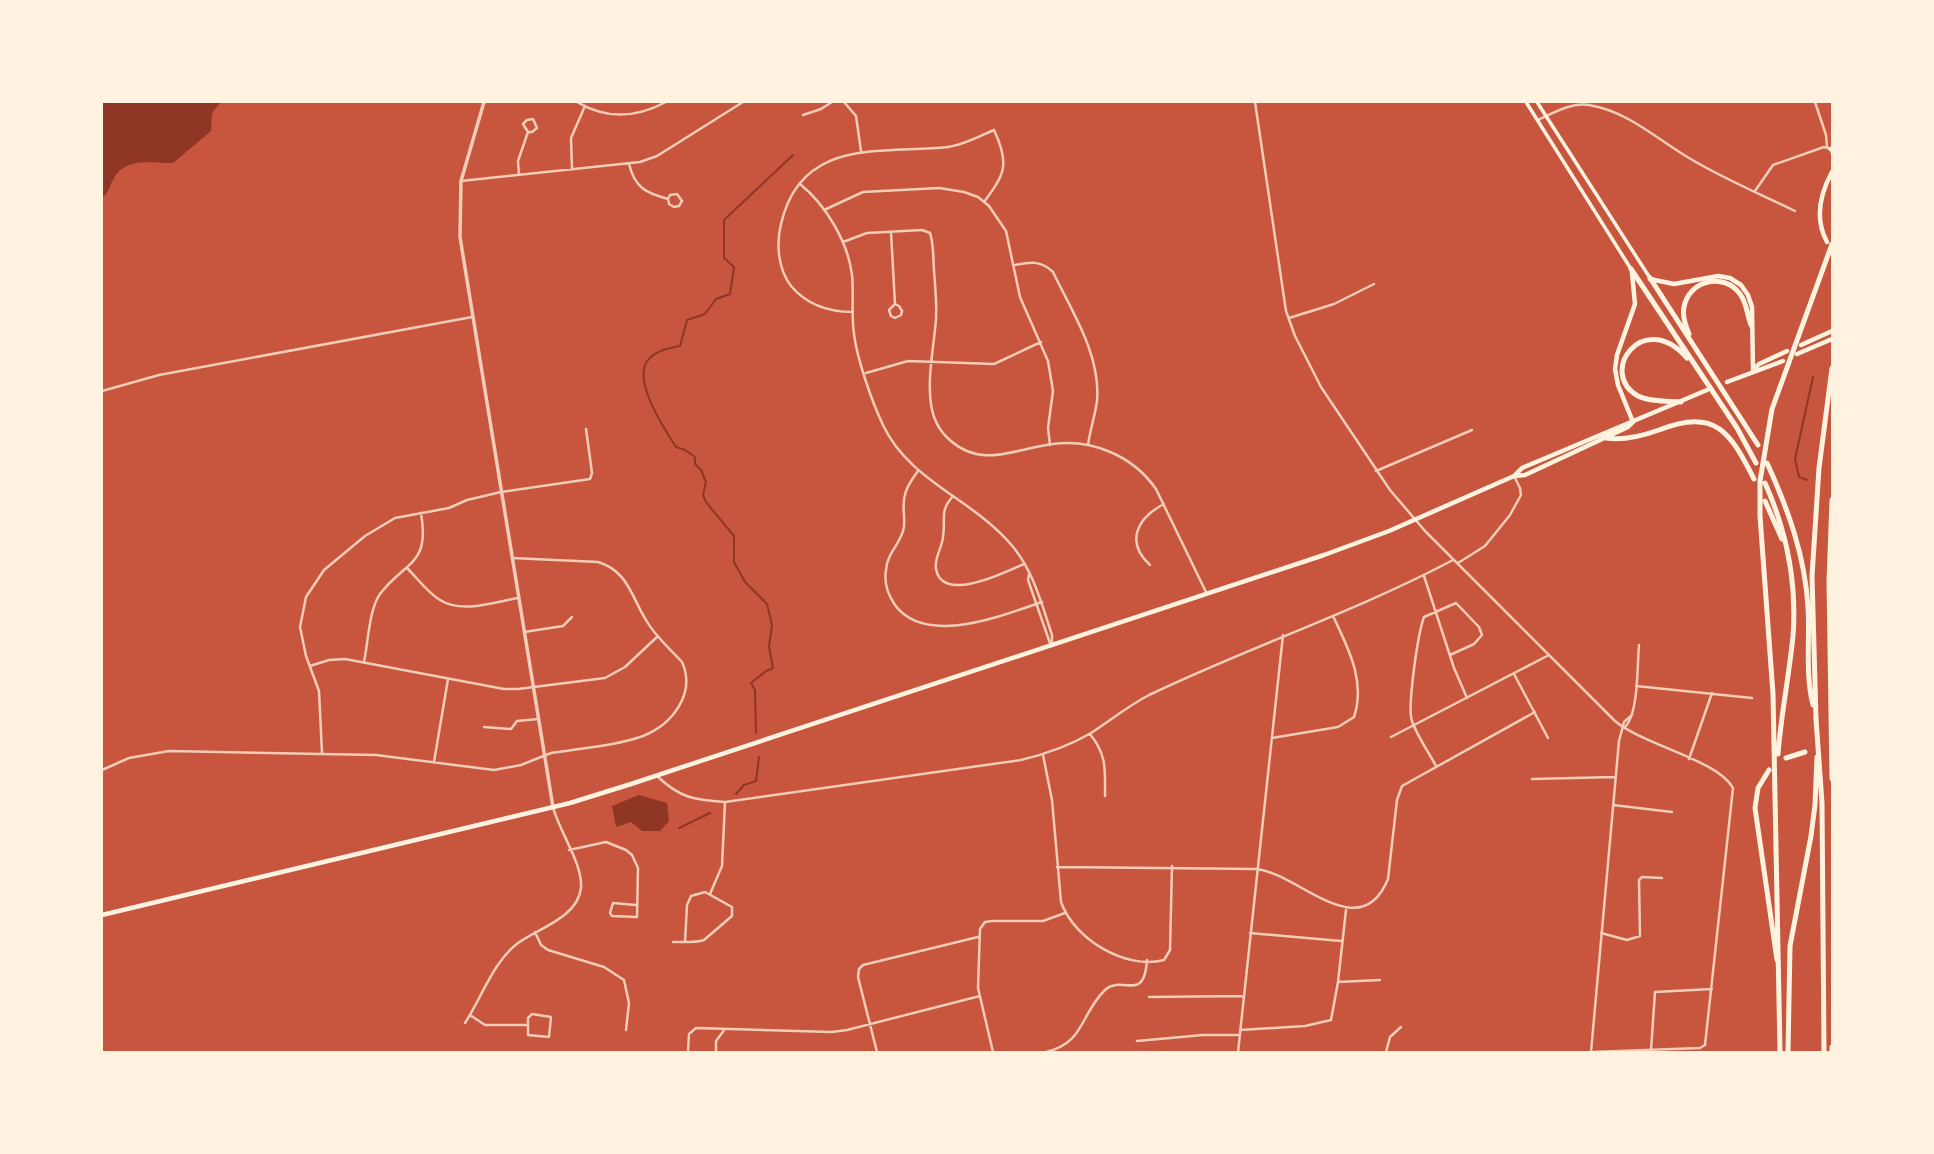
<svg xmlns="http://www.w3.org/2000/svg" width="1934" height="1154" viewBox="0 0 1934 1154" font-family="'Asap Condensed',sans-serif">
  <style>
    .water { fill: #8f3625 }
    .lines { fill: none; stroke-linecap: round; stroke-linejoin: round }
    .stream { stroke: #8f3625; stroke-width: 2 }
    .minor { stroke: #f1ccb7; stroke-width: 2.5 }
    .tertiary { stroke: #f1ccb7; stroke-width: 3.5 }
    .secondary { stroke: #fff3e0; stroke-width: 3.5 }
    .trunk { stroke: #fff3e0; stroke-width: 4.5 }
    .motorway { stroke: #fff3e0; stroke-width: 5 }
  </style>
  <rect width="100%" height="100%" fill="#c8553d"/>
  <!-- water -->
  <path class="water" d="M102 102H221L212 113 211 131 173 163C151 163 126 157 114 178 109 186 109 193 102 198Z
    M639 795 667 803 669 821 660 831H642L631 822 616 827 612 806Z"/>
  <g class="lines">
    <!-- stream -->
    <path class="stream" d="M1807 480 1799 477 1795 459 1813 377
      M756 733 755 690 751 683 766 671 773 668 769 647 772 625 767 604 745 582 734 562V536L706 502 703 495 706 482 701 470 695 464V457L685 450 676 447C665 430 629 376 650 358 658 350 670 348 680 346L687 320 705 314 716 299 730 294 734 267 724 258V220L793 155
      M736 794 744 785 756 781 759 757
      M679 828 710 813"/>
    <!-- minor -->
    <path class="minor" d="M577 102C607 120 636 118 666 102
      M844 102 856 116 861 151
      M1255 102 1286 311 1295 336 1321 387 1390 490 1425 531 1615 721C1643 745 1718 760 1733 788L1705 1045 1700 1048 1591 1052
      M1815 102 1826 135 1827 147
      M803 115 821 109 832 102
      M1538 120C1553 113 1572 102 1589 105 1627 111 1657 139 1689 158 1722 178 1760 194 1795 211
      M629 164C635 188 646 193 668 199L669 204 674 207 679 206 682 201 677 194 670 195 668 199
      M572 169 571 138 585 106
      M519 175 518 161 528 132 523 124 527 120 533 119 537 128 532 132H528
      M461 181 640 162 657 156 743 102
      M800 184C826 205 848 242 852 275 854 294 851 314 854 334 857 359 872 402 883 425 908 479 969 498 1007 540 1032 566 1041 602 1052 635V643
      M1755 191 1773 165 1824 147 1831 149 1832 154
      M824 210 863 192 939 188 964 192 978 197 989 206 1006 231 1020 297 1048 361 1053 391 1048 428 1050 445
      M891 232 895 304 899 306 902 311 901 315 895 318 891 316 889 310 895 304
      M843 242 867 233 922 230 930 233C934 245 933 258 934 270 935 286 937 303 936 319 934 346 927 377 931 404 933 419 940 432 951 441 983 469 1017 448 1053 444 1093 439 1133 456 1156 489L1206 592
      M1015 265C1030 262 1041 260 1053 272 1072 312 1101 355 1097 401 1095 416 1090 430 1088 445
      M853 312C828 312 807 305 791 286 778 269 776 244 781 224 801 137 881 154 948 147 964 145 980 136 994 130 1010 164 1005 174 984 202
      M1289 318 1334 304 1374 284
      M866 373 908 361 994 364 1041 342
      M102 391 159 375 472 317
      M918 471C906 487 902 496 904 515 904 520 905 526 903 531 899 545 887 554 886 570 884 582 888 595 895 605 926 647 1003 615 1042 602
      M1376 471 1472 430
      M953 496C939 512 946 518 943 537 942 548 934 558 936 569 942 604 1006 572 1024 564
      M1458 563 1485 546 1510 515 1521 495 1520 488 1514 476
      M1150 565C1125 542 1137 518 1164 504
      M407 568C418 579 428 593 440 600 462 614 495 602 518 598
      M1029 574 1028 580 1051 646
      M1424 576 1454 668 1467 698
      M524 632 563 626 572 617
      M364 662C368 644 369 609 380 594 406 560 430 566 421 513
      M310 666 329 660 345 659 504 689H518L605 678 625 667 658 636
      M1514 674 1548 738
      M1636 686 1752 698
      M484 727 511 729 517 721 538 719
      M1624 728C1639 715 1637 666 1639 645
      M1090 734C1107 755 1105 769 1105 796
      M1391 737 1549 655
      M1272 738 1338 727 1354 717C1366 681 1348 648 1333 616
      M322 753 319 691 306 656 300 627 306 597 324 570 365 536 395 518 449 508 467 500 501 492 590 479 592 473 586 429
      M1043 755 1052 800 1061 902C1074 939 1125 970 1164 960L1170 950 1172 866
      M1689 759 1712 693
      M434 762 448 679
      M1436 766C1428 751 1417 736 1412 721 1407 707 1418 633 1424 617L1456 603 1479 627 1482 635 1474 644 1450 655
      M102 770 129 758 169 751 376 755 494 770 521 765 551 753C581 748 615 746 643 736 673 724 696 693 682 662 670 649 655 636 646 620 631 596 628 571 598 562L512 558
      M657 776C680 798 694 800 725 802L1021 760C1046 754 1069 746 1091 733 1111 720 1128 706 1149 695 1249 647 1355 612 1453 560
      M1532 779 1615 777
      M1613 805 1672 812
      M569 850 606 842 626 850 632 855 638 868 637 917 612 916 610 913 613 903 636 905
      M1057 867 1257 869C1299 874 1360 947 1388 879L1397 800 1402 786 1535 712
      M710 894 722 866 725 802
      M535 932 541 945 548 950 604 967 624 980 629 1003 626 1030
      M1250 933 1341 941
      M1601 933 1627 940 1640 936 1639 880 1642 877 1662 878
      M673 942C683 942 695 943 704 940L732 916V907L705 892 691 896 687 905 685 942
      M1338 982 1380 980
      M1149 997 1244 996
      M532 1014 551 1017 549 1037 528 1035V1018Z
      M470 1015 485 1025H527
      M465 1023C482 997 493 962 518 943 539 928 578 917 581 888 583 864 559 831 553 807
      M1240 1030 1305 1026 1331 1020 1338 982 1346 910
      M1137 1041 1203 1035H1240
      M1651 1050 1655 992 1712 989
      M688 1052 689 1034 696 1028 832 1032 847 1030 980 996
      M716 1052V1041L725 1029
      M877 1052 858 977 859 969 863 965 978 937
      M993 1052 978 988 980 929 985 922 992 921H1043L1065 913
      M1046 1052C1085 1043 1080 1014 1105 990 1123 974 1144 1004 1147 960
      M1238 1052 1283 635
      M1386 1052 1390 1037 1401 1027
      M1591 1052 1619 741 1624 722 1632 715"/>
    <!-- tertiary -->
    <path class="tertiary" d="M484 102 461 181 460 237 553 807"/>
    <!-- secondary -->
    <path class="secondary" d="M1526 102 1631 269
      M1537 102 1650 278"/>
    <!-- trunk -->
    <path class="trunk" d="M1827 242C1814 218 1820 194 1832 172
      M1632 273 1635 304 1617 355 1615 369 1618 385 1633 422
      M1650 279 1674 284 1718 276 1730 278 1741 285 1748 295 1752 307 1753 370
      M1801 345 1832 331
      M1797 354 1832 339
      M1754 369 1759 364 1787 351
      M1727 382 1783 361
      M1514 476 1522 468 1707 390
      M102 915 570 803 631 784 1324 555 1389 531 1514 476 1525 475 1628 427 1633 422"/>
    <!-- motorway -->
    <path class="motorway" d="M1831 149H1832
      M1631 269 1737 428 1756 463
      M1650 278 1758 445
      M1689 334C1686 326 1682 317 1684 307 1689 280 1724 272 1740 294 1747 303 1747 315 1751 325
      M1681 402C1668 401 1650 402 1638 396 1597 373 1643 308 1687 358
      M1606 438C1624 441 1642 436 1659 430 1716 408 1730 432 1754 479
      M1767 463C1788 509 1805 556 1808 607 1810 639 1805 674 1813 705
      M1765 483C1787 532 1797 583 1793 636 1789 676 1781 715 1778 754
      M1832 500 1829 581 1832 779
      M1765 501 1782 539
      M1786 758 1805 752
      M1769 770 1758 788 1755 808 1777 960
      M1780 1052 1773 694 1760 516V481L1772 409 1832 244
      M1788 1052 1790 946 1811 836 1815 805 1817 757
      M1824 1052 1822 803 1816 719 1812 576 1819 468 1832 368
      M1832 1052V1047"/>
  </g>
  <!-- border -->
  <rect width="1934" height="1154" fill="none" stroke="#fff3e0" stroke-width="206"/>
</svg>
